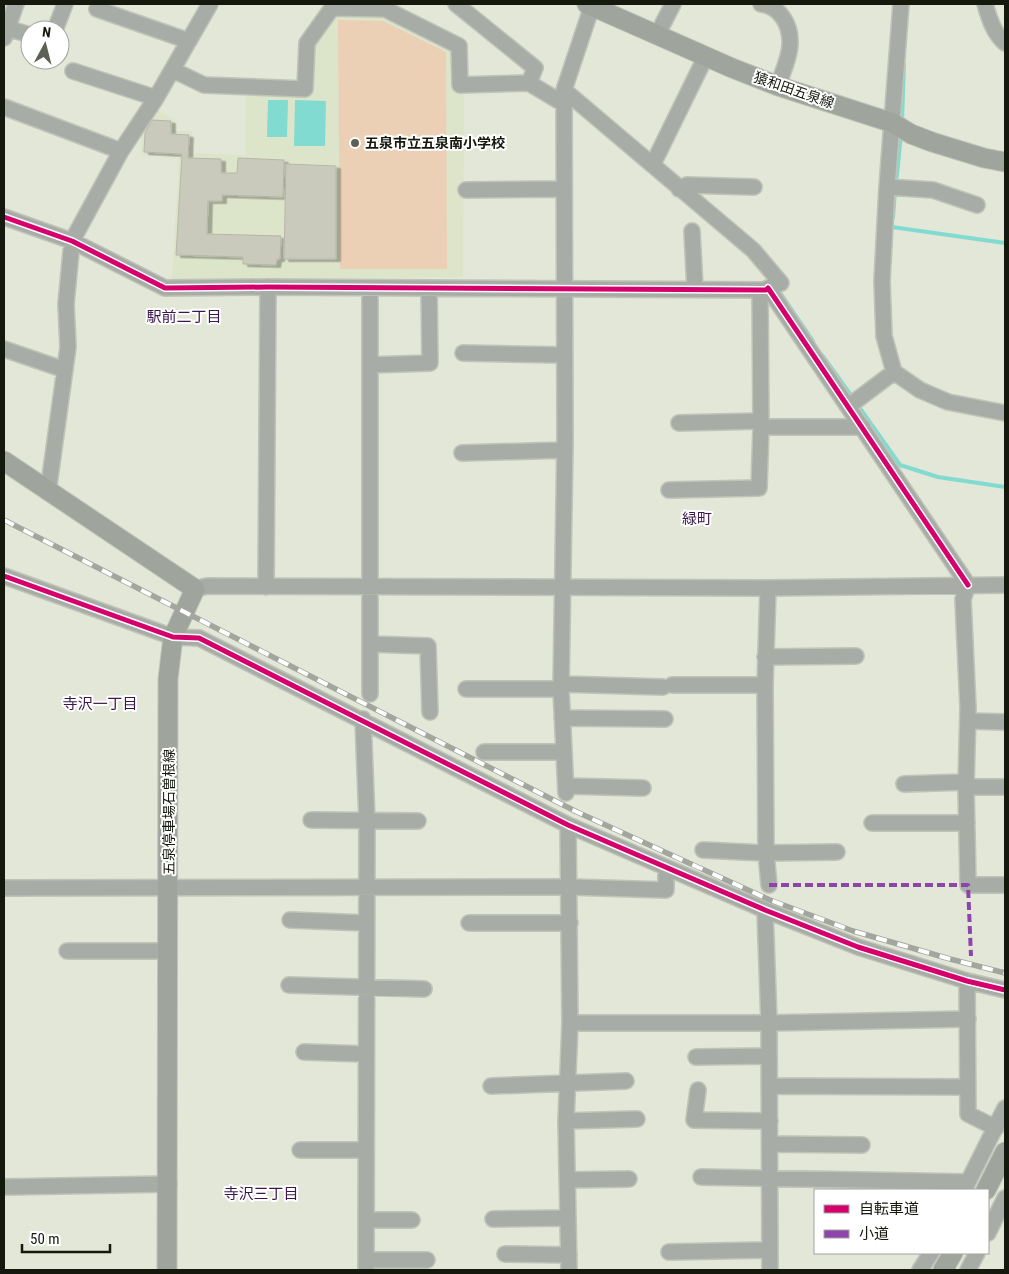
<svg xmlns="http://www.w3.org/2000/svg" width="1009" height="1274" viewBox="0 0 1009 1274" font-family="'Roboto Condensed','Noto Sans JP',sans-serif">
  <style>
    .built { fill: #dce4c9 }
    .green { fill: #ecd0b6 }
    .water { fill: #81dbd0 }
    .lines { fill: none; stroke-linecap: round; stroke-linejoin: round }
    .stream { stroke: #81dbd0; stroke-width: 4 }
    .building { fill: #c9c9bc; stroke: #b6b6aa; filter: url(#shadow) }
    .minor-casing { stroke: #c0c4b8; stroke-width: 18 }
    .major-casing { stroke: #c0c4b8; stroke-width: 21 }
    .minor { stroke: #a8aca7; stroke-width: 15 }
    .major { stroke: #9fa59d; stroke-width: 19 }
    .rail-casing { stroke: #a2a69e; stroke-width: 5.5 }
    .rail { stroke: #fff; stroke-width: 4; stroke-dasharray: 11; stroke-linecap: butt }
    .quiet { stroke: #8e44ad; stroke-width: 4; stroke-dasharray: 8 4; stroke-linecap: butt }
    .cycleway-casing { stroke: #fff; stroke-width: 8 }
    .cycleway { stroke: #d6006c; stroke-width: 5 }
    .poi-dot { fill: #5d6054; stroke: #fff; stroke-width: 2 }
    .labels { text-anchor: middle; stroke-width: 4; stroke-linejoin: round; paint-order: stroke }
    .street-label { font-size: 14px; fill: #15180d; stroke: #fff }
    .poi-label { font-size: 14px; font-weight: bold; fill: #15180d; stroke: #fff; text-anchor: start }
    .neighbourhood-label { font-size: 15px; fill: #3b174e; stroke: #fff }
  </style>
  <defs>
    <filter id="shadow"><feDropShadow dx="4.5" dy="2.5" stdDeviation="0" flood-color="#0004"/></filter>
  </defs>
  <rect width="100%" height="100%" fill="#e2e7d7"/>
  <!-- built -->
  <path class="built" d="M335 13 383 15 448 47 455 57 464 88 463 277 172 279 179 158 141 155V133L157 110 175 120V131H192V153L245 155 246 91 310 94 312 44Z"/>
  <!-- green -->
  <path class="green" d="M338 20 383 21 446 52 447 269H340Z"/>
  <!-- water -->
  <path class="water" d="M268 100H288L287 137H267Z
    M295 100 326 101 325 146H294Z"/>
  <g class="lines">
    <!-- stream -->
    <path class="stream" d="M902 122 904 64
      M896 185 901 134
      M893 217 895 192
      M892 224V227L1005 243
      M779 291 813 341
      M822 355 853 398
      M857 404 900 465 938 477 1005 487"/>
  </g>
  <!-- building -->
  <path class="building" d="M152 120 171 121V134L189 135 188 158 221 159V173H237L238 158 284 160 283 197 222 195V201H208L207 234 281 236 280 259H277L276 265 243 264V257L176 255 182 154 144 152 145 133Z
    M286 164 336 166V259H284Z"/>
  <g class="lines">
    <defs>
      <path id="minor" d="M456 4 535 68 529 83
        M761 4C780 6 791 25 790 44 790 57 782 73 778 86
        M901 4 887 187 882 281 884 336 894 372 920 390 948 402 1005 413
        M985 4C989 18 994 34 1005 43
        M97 9 189 41
        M7 28 30 35
        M55 30 65 4
        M658 33 673 4
        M4 38 16 4
        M173 70 204 85 305 89 307 43 332 8 385 9 459 46 460 85 529 83 564 104
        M73 71 156 98
        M564 90 753 250 781 283 768 288
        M4 107 121 151
        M653 164 706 56
        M887 187 933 190 977 205
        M679 189 687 185 754 187
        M466 190 563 189
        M4 217 72 241 165 288 268 287 766 290 768 288 968 585
        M692 231 695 289
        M760 290 761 427H863
        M4 349 65 370
        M463 353 564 355
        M370 365 430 363 429 288
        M849 406 894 372
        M679 423 761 421
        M462 453 565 450
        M669 490 759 488 761 427
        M48 492 68 347 66 304 72 241 121 151 156 98 210 4
        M4 576 173 637 199 638 568 825 765 910 858 947 967 981 1005 990
        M968 585 963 599 968 708 966 787 968 885H1005
        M266 587 268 287
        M768 588 765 685 766 853 769 885
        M195 589 207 586 768 588 1005 585
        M371 644 428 646 430 712
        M765 657 856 656
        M561 684 663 687
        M672 685H765
        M466 689H561
        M370 694V288
        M562 718 665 719
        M363 719 367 821 366 1270
        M968 721 1005 722
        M484 752H564
        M904 784 966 782
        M566 786 643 788
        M966 787H1005
        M566 793 561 689 565 441 564 90 592 6
        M311 820 418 821
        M872 823H967
        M568 825 570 1023 566 1121 569 1270
        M703 850 766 853 837 852
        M4 888 570 887 666 890V867
        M765 910 769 1023 770 1270
        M290 920 366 923
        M469 923H570
        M67 951H169
        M967 981 968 1114 996 1128
        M289 985 424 989
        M570 1023H769L968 1019
        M304 1052 366 1054
        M696 1057 769 1056
        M491 1086 626 1081
        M769 1086 968 1087
        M698 1090 694 1120 770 1121
        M566 1121 637 1119
        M770 1144 862 1145
        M300 1150H366
        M701 1177 968 1182
        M568 1180 629 1179
        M4 1187 169 1184
        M964 1190 1005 1108
        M493 1219 568 1218
        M366 1220H412
        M988 1233 1005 1198
        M669 1252 770 1250
        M505 1254 569 1255
        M366 1260H427
        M920 1270 931 1253
        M968 1270 977 1253"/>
      <path id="major" d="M587 4 732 68 778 86 893 123 911 134 932 142 984 158 1005 162
        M4 461 195 589 173 637 168 679 167 1270
        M986 1190 1005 1152
        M943 1270 953 1253"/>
    </defs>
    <!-- minor casing -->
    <use href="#minor" class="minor-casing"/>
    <!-- major casing -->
    <use href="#major" class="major-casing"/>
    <!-- minor -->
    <use href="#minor" class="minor"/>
    <!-- major -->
    <use href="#major" class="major"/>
    <defs>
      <path id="rail" d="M4 520 577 812 770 900 853 931 950 959 1005 973"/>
    </defs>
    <!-- rail casing -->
    <use href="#rail" class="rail-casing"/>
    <!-- rail -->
    <use href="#rail" class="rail"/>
    <!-- quiet -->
    <path class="quiet" d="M769 885H968L971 956"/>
    <defs>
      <path id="cycleway" d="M4 217 72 241 165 288 268 287 766 290 768 288 968 585
        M4 576 173 637 199 638 568 825 765 910 858 947 967 981 1005 990"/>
    </defs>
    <!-- cycleway casing -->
    <use href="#cycleway" class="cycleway-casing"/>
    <!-- cycleway -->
    <use href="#cycleway" class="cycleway"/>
  </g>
  <!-- markers -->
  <circle class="poi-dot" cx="355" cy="143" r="5"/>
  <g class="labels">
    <!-- street labels -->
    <g class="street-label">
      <text transform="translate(794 90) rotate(19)" y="5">猿和田五泉線</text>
      <text transform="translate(169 812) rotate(-90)" y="5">五泉停車場石曽根線</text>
    </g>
    <!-- poi labels -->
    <g class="poi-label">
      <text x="365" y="148">五泉市立五泉南小学校</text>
    </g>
    <!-- neighbourhood labels -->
    <g class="neighbourhood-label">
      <text x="184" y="322">駅前二丁目</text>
      <text x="697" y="524">緑町</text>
      <text x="100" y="709">寺沢一丁目</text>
      <text x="261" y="1199">寺沢三丁目</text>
    </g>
  </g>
  <!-- border -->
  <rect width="1009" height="1274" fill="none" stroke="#15180d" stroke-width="10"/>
  <!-- legend -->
  <rect x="814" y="1189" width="175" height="65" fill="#ffffff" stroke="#a1a39e"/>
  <rect x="824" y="1205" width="25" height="8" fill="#d6006c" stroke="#a1a39e"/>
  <text x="859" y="1214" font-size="15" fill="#15180d">自転車道</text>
  <rect x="824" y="1230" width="25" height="8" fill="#8e44ad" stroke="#a1a39e"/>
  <text x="859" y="1239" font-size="15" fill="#15180d">小道</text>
  <!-- north arrow -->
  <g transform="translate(45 45) rotate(7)"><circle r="24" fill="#ffffff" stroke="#a1a39e"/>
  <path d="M0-4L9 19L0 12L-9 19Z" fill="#5d6054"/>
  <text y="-8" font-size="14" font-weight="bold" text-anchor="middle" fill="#15180d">N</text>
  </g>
  <!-- scale -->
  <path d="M22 1244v8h88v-8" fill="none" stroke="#15180d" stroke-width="2.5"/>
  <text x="30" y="1244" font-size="15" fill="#15180d" stroke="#ffffff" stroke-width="4" paint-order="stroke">50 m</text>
</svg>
